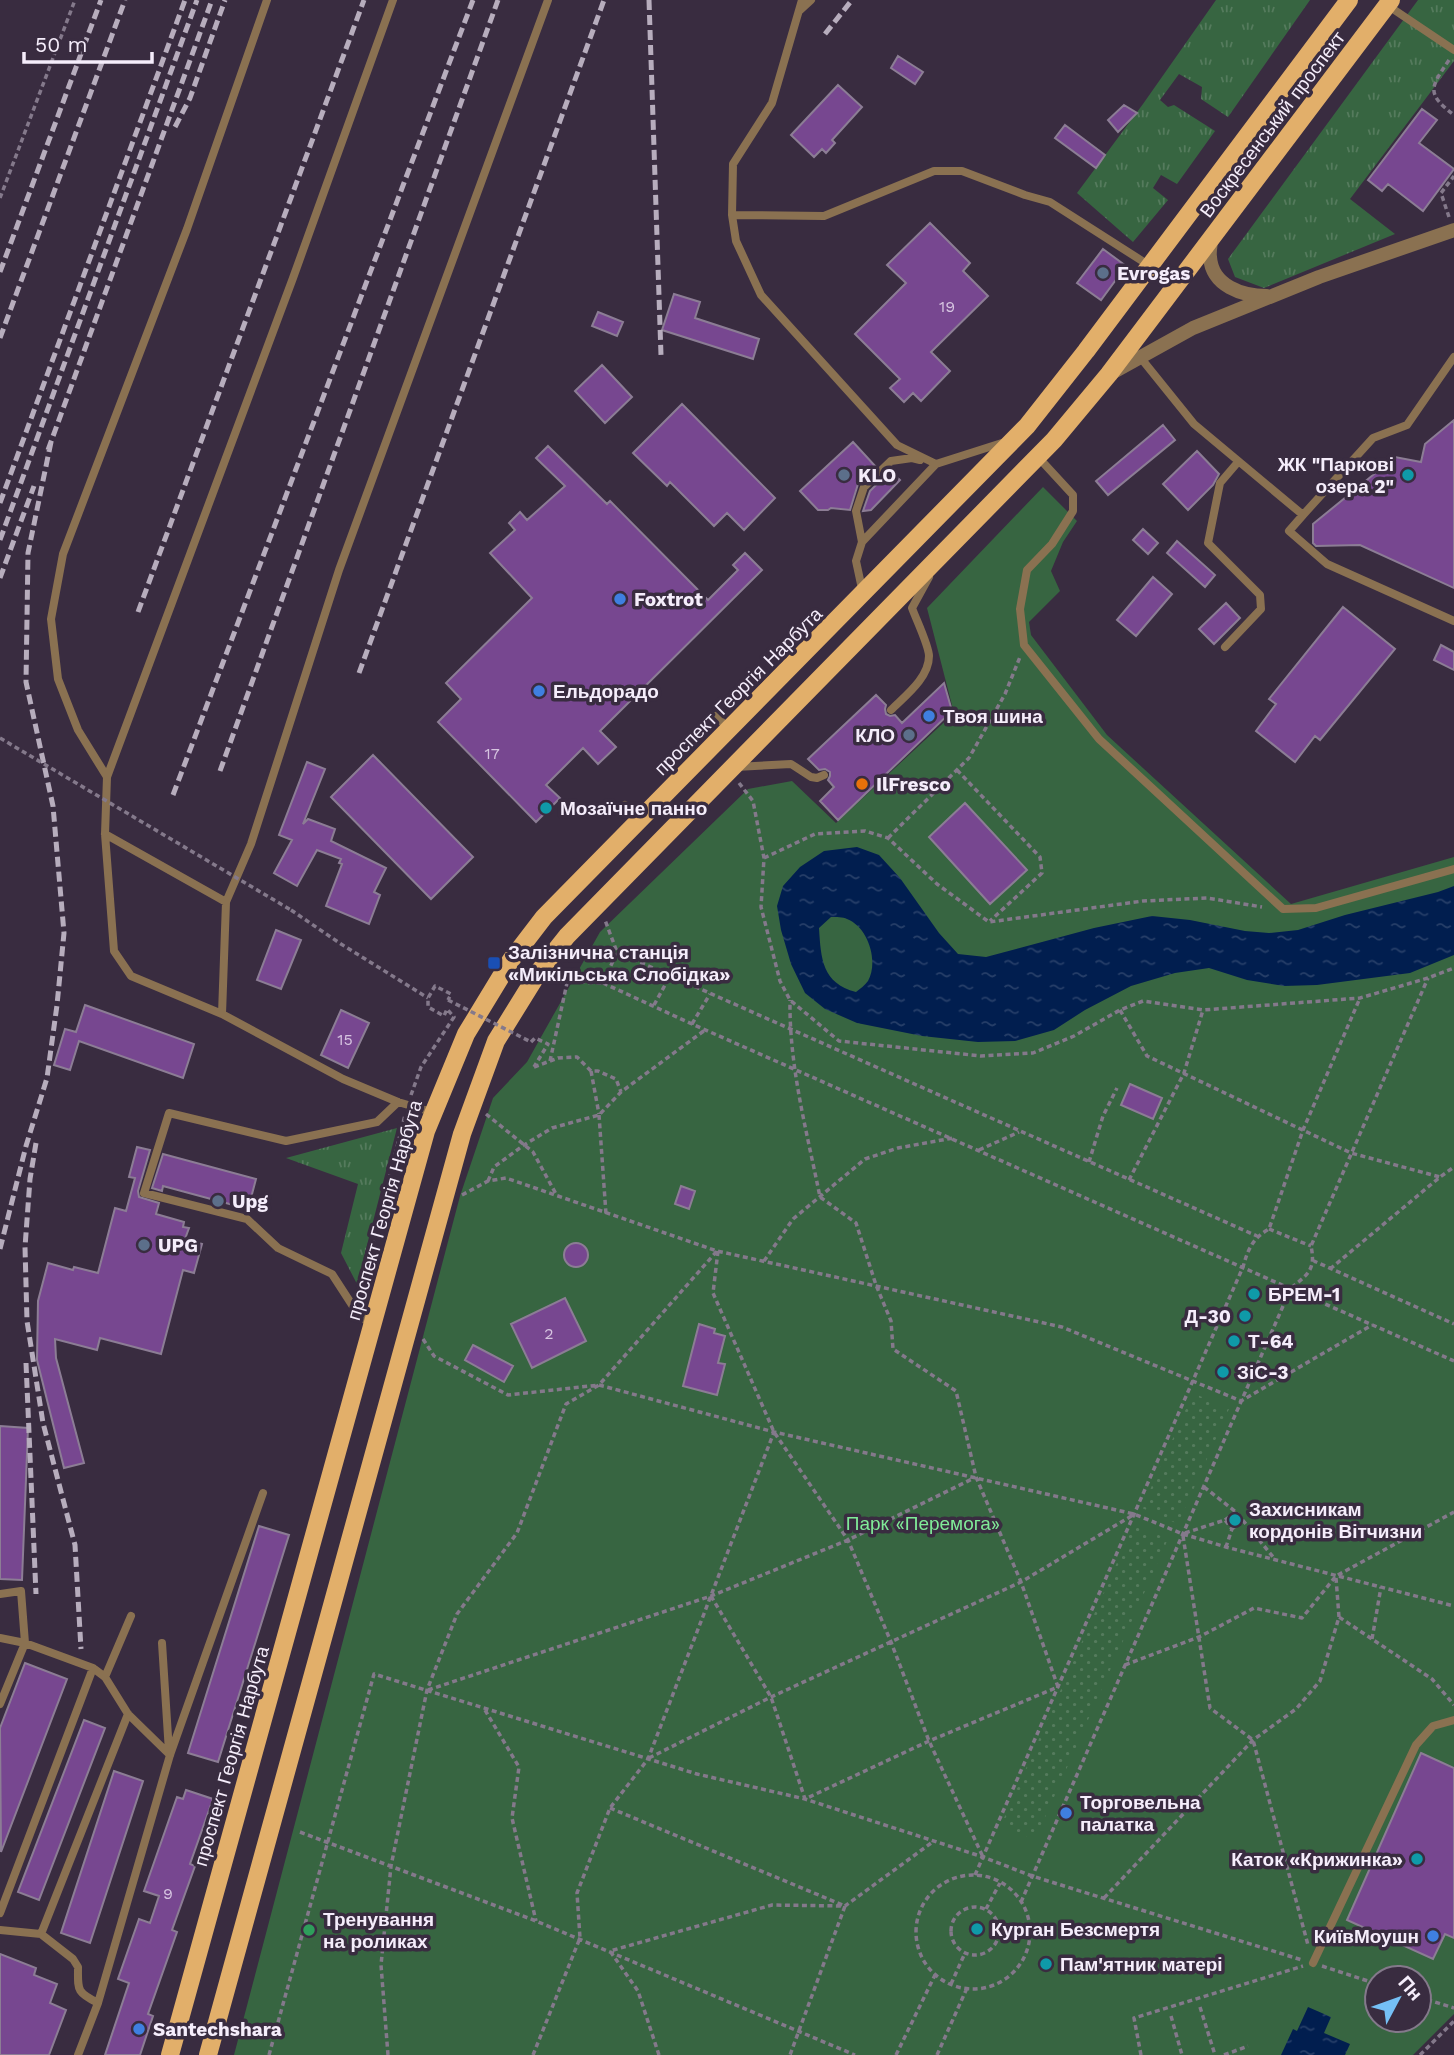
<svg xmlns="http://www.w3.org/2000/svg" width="1454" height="2055" viewBox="0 0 1454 2055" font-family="'Work Sans',sans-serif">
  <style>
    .grass { fill: url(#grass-tufts) }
    .park { fill: #376541; fill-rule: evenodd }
    .garden { fill: url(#garden-dots) }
    .water { fill: url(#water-ripples); fill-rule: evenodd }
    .building { fill: #774790; stroke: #8c7d95; stroke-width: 2 }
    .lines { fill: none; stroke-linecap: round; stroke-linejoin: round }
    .path { stroke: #84798b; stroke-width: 3.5; stroke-dasharray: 5 3.5; stroke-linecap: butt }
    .lane { stroke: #8a7151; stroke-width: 8 }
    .street { stroke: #8a7151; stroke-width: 14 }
    .primary { stroke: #e2af6a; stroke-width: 18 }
    .rail { stroke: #b7adbd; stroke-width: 5; stroke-dasharray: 10 5; stroke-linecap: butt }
    .path-bridge { stroke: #84798b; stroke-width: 3.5; stroke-dasharray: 5 3.5; stroke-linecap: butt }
    .service-dot { fill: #5c6f8a; stroke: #392c40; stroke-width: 2.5 }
    .culture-dot { fill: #0f9aa8; stroke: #392c40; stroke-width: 2.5 }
    .shop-dot { fill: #3f7fe0; stroke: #392c40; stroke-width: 2.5 }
    .food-dot { fill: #e8710a; stroke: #392c40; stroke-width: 2.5 }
    .transit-dot { fill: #1a4fb4; stroke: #392c40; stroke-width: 2.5 }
    .leisure-dot { fill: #2e9e5b; stroke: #392c40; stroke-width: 2.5 }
    .labels { text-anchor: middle; stroke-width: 7; stroke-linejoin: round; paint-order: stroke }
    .number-label { font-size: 16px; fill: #d6c4e0 }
    .street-label { font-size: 19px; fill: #f5edfb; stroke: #392c40 }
    .poi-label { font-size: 19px; font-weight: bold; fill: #f5edfb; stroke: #392c40; text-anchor: start }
    .park-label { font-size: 19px; fill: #80eb98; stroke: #392c40 }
  </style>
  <defs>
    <pattern id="grass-tufts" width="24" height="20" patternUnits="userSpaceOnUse" patternTransform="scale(1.75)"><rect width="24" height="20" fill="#376541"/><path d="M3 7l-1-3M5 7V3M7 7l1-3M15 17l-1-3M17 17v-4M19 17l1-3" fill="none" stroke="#557b5d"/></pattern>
    <pattern id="garden-dots" width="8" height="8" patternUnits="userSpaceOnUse" patternTransform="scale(1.75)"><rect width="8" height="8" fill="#376541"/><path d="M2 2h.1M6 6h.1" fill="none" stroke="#557b5d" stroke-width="1.8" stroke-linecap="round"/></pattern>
    <pattern id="water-ripples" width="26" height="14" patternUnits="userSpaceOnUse" patternTransform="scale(1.75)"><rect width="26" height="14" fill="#011e4f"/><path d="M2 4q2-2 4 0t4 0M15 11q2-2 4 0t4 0" fill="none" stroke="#273f69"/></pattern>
  </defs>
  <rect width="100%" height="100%" fill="#392c40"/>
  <!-- grass -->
  <path class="grass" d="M1216 0H1310L1228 117 1201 99 1202 87 1179 74 1160 100 1168 107 1174 105 1215 131 1177 184 1161 175 1153 188 1168 200 1133 242 1077 193 1143 104Z
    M1418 0H1454V61L1350 199 1395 234 1264 288 1235 277 1228 259Z
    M397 1128 357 1284 341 1253 358 1184 286 1158Z"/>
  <!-- park -->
  <path class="park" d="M1043 487 1077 521 1063 542 1051 571 1060 591 1029 622 1031 635 1107 735 1291 904 1454 857V2014L1413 2055H234L460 1196 493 1098 527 1062 600 932 748 789 792 781 836 823 954 713 927 608ZM1377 1978H1419V2020H1377Z"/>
  <!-- garden -->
  <path class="garden" d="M1193 1393 1229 1409 1178 1524 1142 1508Z
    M1134 1524 1168 1539 1035 1840 1001 1825Z"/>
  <!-- water -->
  <path class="water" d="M857 847 879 855 900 878 939 933 958 954 986 957 1094 928 1152 916 1190 920 1245 931 1269 933 1298 930 1345 915 1438 892 1454 886V955L1410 973 1317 985 1284 986 1247 980 1209 968 1175 973 1131 986 1085 1010 1054 1030 1015 1041 978 1042 922 1036 857 1023 825 1009 805 993 791 964 781 930 777 906 783 886 800 867 824 851ZM831 917C836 917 843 917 847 919 868 927 879 961 868 981 865 985 860 989 856 992 822 983 821 959 819 928Z
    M1308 2007 1331 2017 1324 2033 1350 2044 1345 2055H1281L1293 2029 1297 2031Z"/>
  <!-- building -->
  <path class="building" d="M898 56 923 72 915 84 891 68Z
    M838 85 862 107 832 140 835 143 826 153 822 149 814 157 791 135Z
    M1124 105 1137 113 1118 132 1108 120Z
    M1422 109 1437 120 1419 143 1454 169 1423 211 1388 184 1382 191 1368 180Z
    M1065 125 1105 155 1096 168 1055 138Z
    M930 223 970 263 963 271 988 296 931 352 950 371 921 401 913 393 904 402 890 388 900 379 855 334 906 283 887 265Z
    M1103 249 1126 266 1101 300 1077 283Z
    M674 294 700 302 695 318 759 339 753 359 662 330Z
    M598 312 623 322 617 336 592 326Z
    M602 365 632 397 605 423 575 391Z
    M682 404 775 498 744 530 727 513 714 526 670 482 667 486 633 453Z
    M1454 420V588L1360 545 1316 546 1313 543V524L1395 457 1421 462 1425 444Z
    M1163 425 1175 440 1108 495 1096 481Z
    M853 442 876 467 858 484 850 510 831 508 828 510H818L800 491Z
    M548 446 607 504 610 501 708 600 738 570 733 565 745 553 762 570 600 731 616 747 598 764 583 748 546 785 560 798 536 822 438 722 461 699 446 683 532 598 490 553 515 530 509 523 520 512 527 520 565 486 536 458Z
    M1197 451 1219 474 1213 485 1188 510 1163 484Z
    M890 471 900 480 871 510 863 511 870 491Z
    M1143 529 1158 543 1148 554 1133 540Z
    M1177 541 1215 575 1205 587 1167 553Z
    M1153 577 1172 594 1136 636 1117 620Z
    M1226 603 1240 618 1214 644 1199 629Z
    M1343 607 1395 649 1320 740 1315 736 1295 762 1256 731 1276 704 1269 699Z
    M1441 645 1454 652V670L1434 660Z
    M944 683 952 711 838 820 820 801 834 787 828 780 830 776V772L825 769 819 770 808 759 876 695 886 705 885 709 886 714 890 716 895 715 902 723Z
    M373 755 473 857 431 899 331 797Z
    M307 762 325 769 303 824 308 819 335 829 331 841 386 868 374 892 380 895 369 924 326 906 342 864 339 863 341 859 317 850 297 886 274 873 292 840 279 835Z
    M965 803 1027 870 990 904 929 837Z
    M276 930 301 940 281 989 257 980Z
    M85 1005 194 1044 183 1078 79 1041 70 1070 54 1065 65 1029 76 1032Z
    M341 1010 369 1023 348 1068 321 1055Z
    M1130 1084 1162 1098 1153 1119 1121 1105Z
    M137 1147 150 1150 138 1191 139 1197 159 1203 156 1214 184 1222 183 1227 189 1228 185 1239 202 1244 194 1273 183 1270 161 1354 100 1338 97 1350 55 1339 56 1358 84 1463 64 1468 37 1360 38 1301 48 1263 73 1270 74 1267 98 1273 115 1208 126 1211 135 1178 129 1177Z
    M163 1154 256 1179 248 1209 163 1186 162 1191 152 1188Z
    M681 1186 695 1191 689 1209 675 1204Z
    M564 1255a12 12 0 1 1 24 0a12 12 0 1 1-24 0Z
    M565 1298 586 1341 532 1368 511 1324Z
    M699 1324 715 1329 714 1333 725 1336 718 1363 725 1364 717 1395 683 1386Z
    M473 1345 513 1366 504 1382 465 1360Z
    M0 1426 28 1428 22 1580 0 1579Z
    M259 1526 289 1535 218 1762 188 1753Z
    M25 1663 67 1679 1 1852 0 1728Z
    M84 1720 105 1728 39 1900 18 1892Z
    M1421 1753 1454 1768V1938L1445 1934 1433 1959 1347 1920Z
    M114 1771 143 1781 90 1943 61 1933Z
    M186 1790 213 1799 190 1864 195 1866 172 1930 177 1932 148 2014 153 2016 140 2055H105L129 1983 118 1979 139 1919 150 1923 159 1896 144 1891 177 1797 183 1799Z
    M0 1954 36 1968 34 1975 57 1984 50 2003 66 2010 49 2055H0Z"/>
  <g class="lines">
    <!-- path -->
    <path class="path" d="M1449 60C1431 87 1425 93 1454 115
      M0 198 75 0
      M1449 217 1441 193 1454 176
      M957 770 1040 857 1042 873 990 921
      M739 783 753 801 764 858 761 907 780 981 790 1000 839 1041 981 1056 1033 1053 1074 1036 1120 1010 1143 1001 1203 1010 1360 998 1428 978 1454 968
      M888 838 969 758 1005 694 1020 657
      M764 858 815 834 865 831 888 838 937 884 989 922 1143 901 1207 898 1262 907
      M291 910 341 944 428 998
      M617 952 1257 1236
      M554 981 603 983 617 952 605 920
      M603 983 692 1024 1454 1361
      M654 1005 670 976
      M1120 1010 1147 1056 1351 1153 1440 1177
      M692 1024 710 994
      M531 1042 535 1038 548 1044 534 1067
      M550 1061 567 983
      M534 1067 558 1058 577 1057 591 1071H598L616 1079 621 1092
      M591 1071 599 1114
      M411 1095 421 1067 454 1017 447 1009 444 1016 428 1007V998L435 986 451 994 448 1000
      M486 1114 533 1152 556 1194
      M599 1115 606 1214
      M979 1150 1019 1132
      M1089 1162 1103 1116 1117 1088
      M1129 1180 1184 1073 1203 1010
      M488 1181 494 1167 524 1145 552 1128 599 1115 621 1092 705 1030
      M462 1195 488 1181 506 1178 717 1251 1062 1327 1241 1401 1372 1325
      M1269 1229 1311 1246
      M718 1251 713 1293 774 1432 848 1540 891 1642 929 1741 983 1857
      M764 1261 793 1219 865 1159 898 1148 953 1138
      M1313 1262 1314 1261 1454 1324
      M1330 1269 1440 1177 1454 1167
      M360 1295 405 1115
      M423 1339 434 1356 508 1395 599 1385 774 1432 1134 1514 1183 1534 1226 1547 1454 1606
      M1204 1487 1236 1512 1274 1558
      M1225 1520 1236 1512
      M1232 1529 1243 1520
      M1185 1533 1225 1520 1232 1529 1226 1547
      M1183 1536 1210 1708 1253 1740 1308 1945
      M1336 1578 1339 1617
      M711 1596 771 1697 805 1799 929 1741 1058 1687 1021 1582 976 1477 956 1391 893 1349 891 1321 876 1285 856 1223 820 1197C807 1132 789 1067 790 1000
      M1372 1639 1381 1587
      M1125 1665 1199 1637 1254 1608 1302 1618 1336 1576 1454 1512
      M428 1690 711 1596 848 1540 974 1478
      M485 1710 519 1767 512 1818 536 1921
      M649 1758 771 1697 1021 1582 1133 1515
      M610 1808 845 1906 790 2055
      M300 1832 536 1921 855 2055
      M975 1875 1243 1267C1248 1249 1253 1238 1269 1229L1303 1130 1360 998
      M916 1932a57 57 0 1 1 114 0a57 57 0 1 1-114 0Z
      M1104 1898 1253 1740 1296 1709 1320 1681 1339 1617 1432 1679 1454 1705
      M1021 1902 1291 1288C1308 1274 1316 1270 1311 1246L1428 978
      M951 1931a24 24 0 1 1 48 0a24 24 0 1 1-48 0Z
      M986 1909 1000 1883
      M1322 1966 1377 1984
      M951 1984 965 1953
      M1419 1997 1454 2008
      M1200 2007 1215 2055
      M1171 2016 1182 2055
      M269 2055 374 1674 697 1774 805 1799 983 1857 1032 1876 1302 1960
      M388 2055 381 1965 391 1866 427 1690 457 1614 517 1533 566 1404 599 1385 717 1251
      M533 2055 580 1938 577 1893 610 1808 648 1759 774 1432
      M659 2055 638 1991 610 1951 772 1905 845 1906 934 1841
      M896 2055 935 1975
      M937 2055 967 1988
      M1141 2055 1134 2018 1303 1966
      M1224 2055 1248 2046
      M1420 2055 1454 2021"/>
    <!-- lane -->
    <path class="lane" d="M267 0 187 229 63 554 51 619 58 679 78 730 107 777 105 834 114 951 131 976 222 1014 343 1079 398 1102 432 1112
      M802 0 772 103 733 164 732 215 736 241 761 295 897 445 936 464
      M1387 5 1454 50
      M799 11 811 0
      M732 215 824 216 934 171H962L1025 195 1050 202 1150 266
      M1140 357 1194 424 1303 515 1289 531 1327 564 1454 621
      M1038 457 1073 495V511L1052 544 1027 570 1020 609 1024 645 1099 739 1283 909 1316 908 1454 869
      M1303 515 1373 438 1407 425 1454 357
      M862 542 936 464 1005 442
      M862 589 856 561 862 542 856 511 864 487 891 461 912 458 920 460
      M1225 647 1261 609 1260 595 1208 543 1220 483 1238 462
      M891 710C905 696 929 678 929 656 929 646 916 619 912 608L929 577
      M716 716 729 729
      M736 767 791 764 811 777 817 778 824 775
      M107 777 293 278 393 0
      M625 805 639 820
      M105 834 226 902
      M222 1014 226 902 251 844 339 570 548 0
      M372 1326 356 1311 332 1274 278 1248 247 1219 144 1193 169 1113 286 1141 377 1122 398 1102
      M0 1594 21 1591 25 1643 0 1704
      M0 1638 25 1643 93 1668 105 1677 128 1714 170 1755
      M162 1643 169 1752
      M105 1677 131 1616
      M0 1913 93 1668
      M0 1930 41 1934 73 1959 78 1967C78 1990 76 1992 98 2003
      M41 1934 128 1714
      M1313 1963 1416 1745 1433 1726 1454 1720
      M78 2055 98 2003 170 1755 263 1493"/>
    <!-- street -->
    <path class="street" d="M1211 239C1211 245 1209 251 1210 257 1212 286 1242 296 1267 296
      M1110 374 1193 328 1319 277 1454 230"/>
    <!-- primary -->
    <path class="primary" d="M170 2055 426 1131 466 1034 511 960 544 917 1027 426 1086 351 1349 0
      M208 2055 462 1134 496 1041 540 970 567 936 1054 440 1109 374 1391 0"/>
    <!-- rail -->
    <path class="rail" d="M649 0 661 355
      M825 34 852 0
      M175 127 190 98 225 0
      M0 272 101 0
      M0 338 125 0
      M48 450 212 0
      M0 503 185 0
      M0 540 197 0
      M0 578 34 486
      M138 612 364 0
      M359 673 604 0
      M220 771 498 0
      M173 795 473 0
      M36 1143 30 1179 25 1247 27 1321 43 1423 75 1545 81 1649
      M0 1249 26 1146 47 1078 57 1005 64 933 53 806 26 682 28 553 51 442
      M26 1363 36 1594"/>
    <!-- path-bridge -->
    <path class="path-bridge" d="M0 738 291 910
      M448 1000 531 1042"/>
  </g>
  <!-- markers -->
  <g class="service-dot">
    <circle cx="1103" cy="273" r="7"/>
    <circle cx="844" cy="475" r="7"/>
    <circle cx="909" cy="735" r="7"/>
    <circle cx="218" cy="1201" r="7"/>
    <circle cx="144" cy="1245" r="7"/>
  </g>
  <g class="culture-dot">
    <circle cx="1408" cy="475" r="7"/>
    <circle cx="546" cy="808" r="7"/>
    <circle cx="1254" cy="1294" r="7"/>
    <circle cx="1245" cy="1316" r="7"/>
    <circle cx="1234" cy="1341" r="7"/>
    <circle cx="1223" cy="1372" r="7"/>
    <circle cx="1235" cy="1520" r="7"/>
    <circle cx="1417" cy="1859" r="7"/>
    <circle cx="977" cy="1929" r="7"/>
    <circle cx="1046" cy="1964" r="7"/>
  </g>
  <g class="shop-dot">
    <circle cx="620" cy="599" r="7"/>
    <circle cx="539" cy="691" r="7"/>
    <circle cx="929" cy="716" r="7"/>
    <circle cx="1066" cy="1813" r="7"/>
    <circle cx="1433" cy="1936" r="7"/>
    <circle cx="139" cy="2029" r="7"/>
  </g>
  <circle class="food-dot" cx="862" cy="784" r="7"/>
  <rect class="transit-dot" x="487" y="956" width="14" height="14" rx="3.5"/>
  <circle class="leisure-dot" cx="309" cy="1930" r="7"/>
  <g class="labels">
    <!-- number labels -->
    <g class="number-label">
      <text x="947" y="312">19</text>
      <text x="492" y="759">17</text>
      <text x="345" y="1045">15</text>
      <text x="549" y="1339">2</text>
      <text x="168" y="1899">9</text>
    </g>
    <!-- street labels -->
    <g class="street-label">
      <text transform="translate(1272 124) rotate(-53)" y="7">Воскресенський проспект</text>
      <text transform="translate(738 691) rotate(-45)" y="7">проспект Георгія Нарбута</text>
      <text transform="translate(384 1210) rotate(-74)" y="7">проспект Георгія Нарбута</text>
      <text transform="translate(231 1756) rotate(-74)" y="7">проспект Георгія Нарбута</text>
    </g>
    <!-- poi labels -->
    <g class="poi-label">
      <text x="1117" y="280">Evrogas</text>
      <text x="1394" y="471" text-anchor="end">ЖК "Паркові<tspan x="1394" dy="22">озера 2"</tspan></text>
      <text x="858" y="482">KLO</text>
      <text x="634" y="606">Foxtrot</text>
      <text x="553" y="698">Ельдорадо</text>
      <text x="943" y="723">Твоя шина</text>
      <text x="895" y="742" text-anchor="end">КЛО</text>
      <text x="876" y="791">IlFresco</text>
      <text x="560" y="815">Мозаїчне панно</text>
      <text x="508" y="959">Залізнична станція<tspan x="508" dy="22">«Микільська Слобідка»</tspan></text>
      <text x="232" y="1208">Upg</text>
      <text x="158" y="1252">UPG</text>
      <text x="1268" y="1301">БРЕМ-1</text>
      <text x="1231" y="1323" text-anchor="end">Д-30</text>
      <text x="1248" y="1348">Т-64</text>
      <text x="1237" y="1379">ЗіС-3</text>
      <text x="1249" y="1516">Захисникам<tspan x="1249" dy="22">кордонів Вітчизни</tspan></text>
      <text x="1080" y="1809">Торговельна<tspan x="1080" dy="22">палатка</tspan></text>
      <text x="1403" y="1866" text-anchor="end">Каток «Крижинка»</text>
      <text x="323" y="1926">Тренування<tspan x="323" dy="22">на роликах</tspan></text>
      <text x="991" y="1936">Курган Безсмертя</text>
      <text x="1419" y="1943" text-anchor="end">КиївМоушн</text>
      <text x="1060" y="1971">Пам'ятник матері</text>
      <text x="153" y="2036">Santechshara</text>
    </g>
    <!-- park labels -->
    <g class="park-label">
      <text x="923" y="1530">Парк «Перемога»</text>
    </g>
  </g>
  <!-- north arrow -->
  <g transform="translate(1398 1999) rotate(49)"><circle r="33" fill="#392c40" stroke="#84798b" stroke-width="2"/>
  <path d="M0-5L12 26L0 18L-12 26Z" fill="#75c0f6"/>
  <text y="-10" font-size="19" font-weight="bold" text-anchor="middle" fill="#f5edfb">Пн</text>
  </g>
  <!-- scale -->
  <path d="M24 52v10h128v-10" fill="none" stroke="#f5edfb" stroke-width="3.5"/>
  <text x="35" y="52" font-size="21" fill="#f5edfb" stroke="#392c40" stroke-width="5" paint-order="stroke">50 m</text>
</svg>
